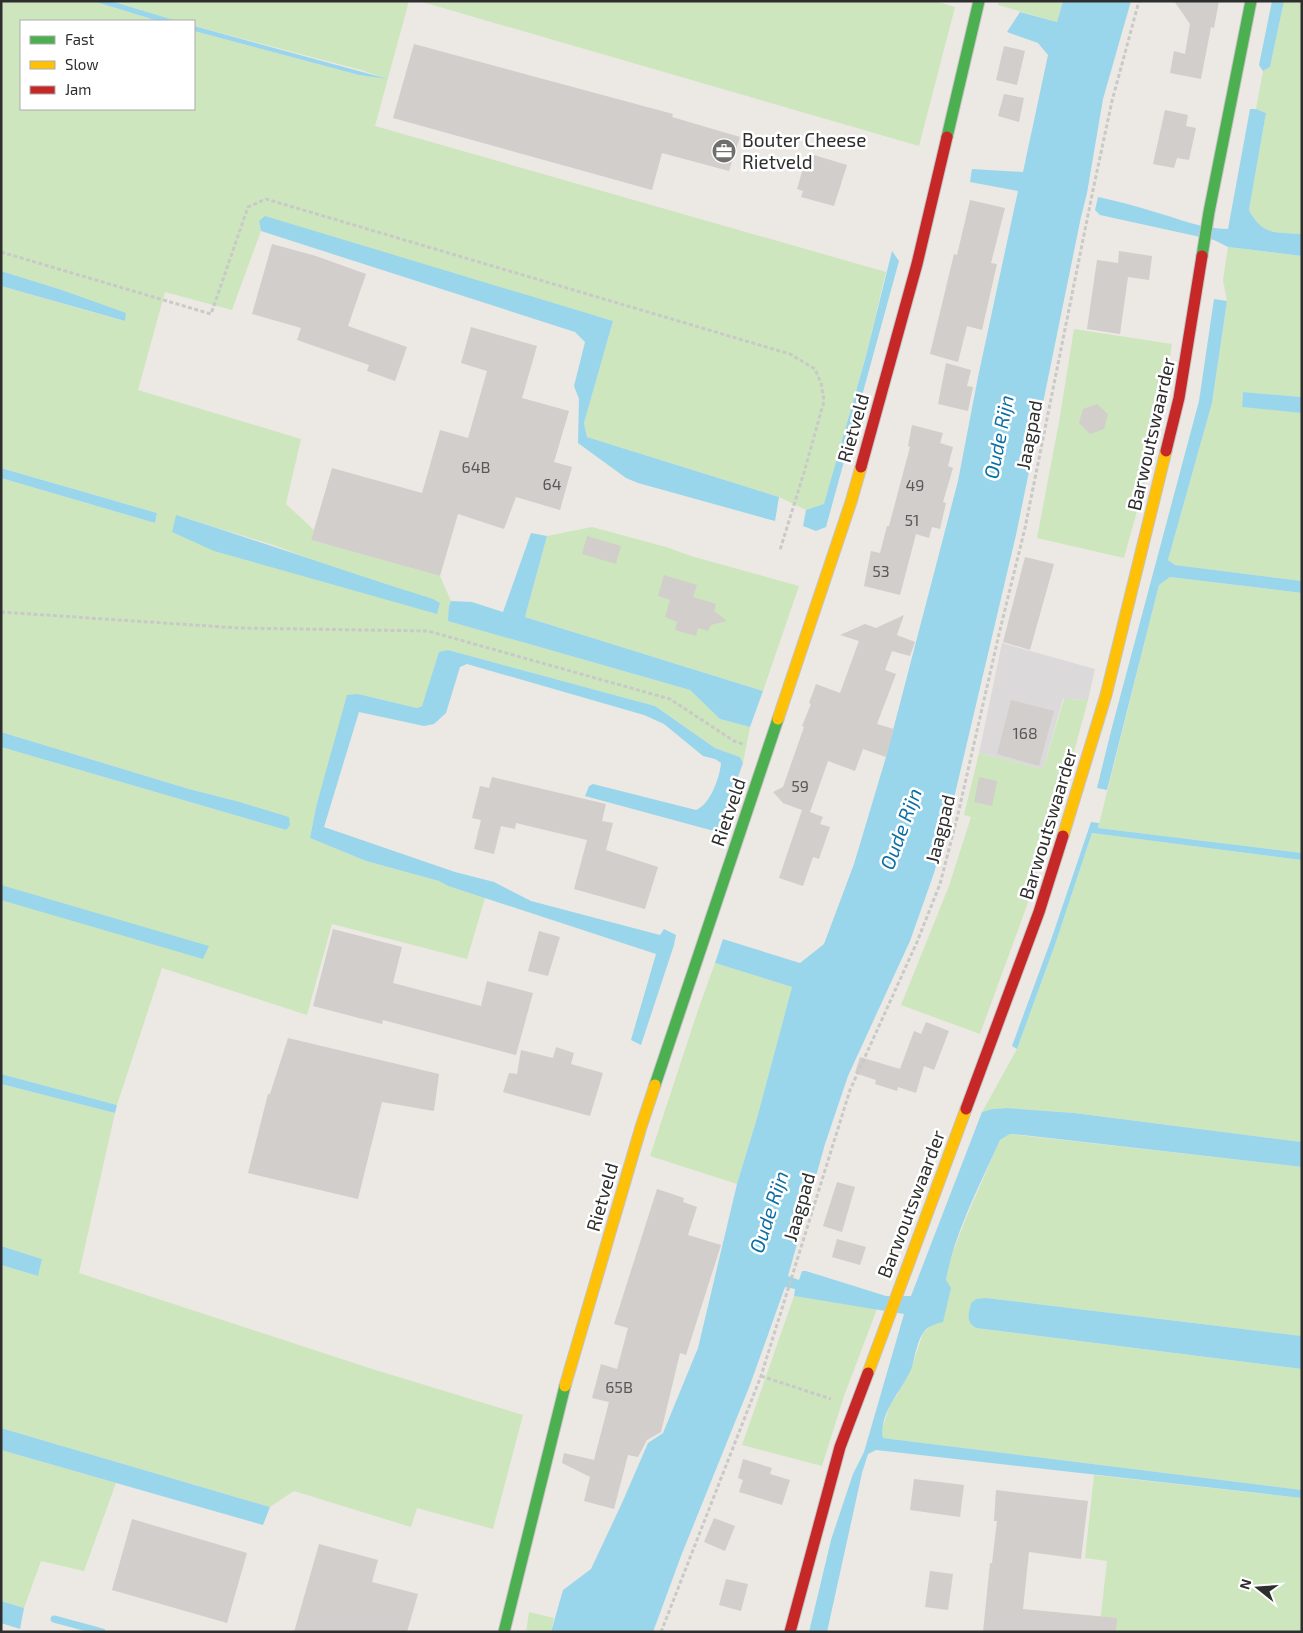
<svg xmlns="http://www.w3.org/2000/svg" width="1303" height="1633" viewBox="0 0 1303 1633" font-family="'Exo 2',sans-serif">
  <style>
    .industrial { fill: #dcd9db }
    .green { fill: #cee6be; fill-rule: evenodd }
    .water { fill: #99d6ec }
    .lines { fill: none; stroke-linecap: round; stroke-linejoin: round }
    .stream { stroke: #99d6ec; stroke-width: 7 }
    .building { fill: #d1cecb }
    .fast-casing { stroke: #c5c4c5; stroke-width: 13 }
    .slow-casing { stroke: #c5c4c5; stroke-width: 13 }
    .jam-casing { stroke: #c5c4c5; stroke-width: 13 }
    .path { stroke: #c9c9c8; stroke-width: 3; stroke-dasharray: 4 2.5; stroke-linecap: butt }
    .fast { stroke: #4caf50; stroke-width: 11 }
    .slow { stroke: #ffc107; stroke-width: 11 }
    .jam { stroke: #c62828; stroke-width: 11 }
    .labels { text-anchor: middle; stroke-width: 5; stroke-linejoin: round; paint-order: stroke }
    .number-label { font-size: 16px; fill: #585857 }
    .poi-label { font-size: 19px; fill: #2e2e2e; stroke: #fff; text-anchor: start }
    .street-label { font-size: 19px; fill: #2e2e2e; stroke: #fff }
    .water-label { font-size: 20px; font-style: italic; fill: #0d6fa3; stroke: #fff }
  </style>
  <rect width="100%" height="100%" fill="#ece8e4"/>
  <!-- industrial -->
  <path class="industrial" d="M1002 643 1095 669 1088 700 1063 699 1043 769 979 753Z"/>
  <!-- green -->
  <path class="green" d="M1 1H93L158 21H21V109H194V31L359 75 384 78 361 70 194 26V21H177L111 1H409L375 126 886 272 866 356 824 505 806 510 779 497 587 437 584 423 613 321 259 221 261 231 232 310 165 292 138 390 301 439 286 504 314 530 311 540 440 576 451 601 449 606V621L690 690 720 719 750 727 743 763 740 757 715 748 655 706 448 650 422 706 417 708 358 694 316 807 310 838 366 861 439 881 448 886 485 898 467 959 332 924 307 1015 162 968 117 1105 1 1074V747L286 830 289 817 240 802 189 789 1 732V478L155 523 157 513 1 468V286L124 321 126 314 62 290 1 271ZM176 515 273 545 343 571Z
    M419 1H936L955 7 919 146Z
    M999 1H1063L1057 22 998 5Z
    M1284 1H1302V234C1275 232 1263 236 1249 210L1266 113 1256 109 1263 71 1270 67Z
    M1228 247 1302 256V397L1243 392 1242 406 1302 413V581L1175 565 1168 560 1212 403 1227 301 1223 280Z
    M1074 329 1172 344 1159 432 1124 558 1037 538 1059 422Z
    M592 527 666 547 691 556 799 586 763 691 525 617 547 536Z
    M1170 577 1302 593V853L1098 828 1159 585Z
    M1064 699 1088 700 1053 830 1047 841 1026 908 980 1034 901 1005 949 886 971 817 964 815 979 753 1043 769Z
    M1092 833 1302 860V1142L1074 1113 1007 1108 992 1109 982 1112 1017 1049 1056 942Z
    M715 963 792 987 757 1118 737 1184 650 1156 698 1010Z
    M1 1084 115 1113 79 1273 369 1368 523 1415 493 1529 417 1508 411 1527 294 1491 270 1507 1 1428V1265L38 1276 42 1259 1 1246Z
    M1010 1134 1302 1167V1336L986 1298 971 1325 976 1328 1302 1369V1490L883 1438 882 1428 891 1403 897 1395 911 1369 923 1333 932 1325 946 1280 949 1262 966 1218 1000 1140Z
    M794 1296 877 1309 844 1396 822 1466 742 1445Z
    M1 1450 116 1483 84 1571 41 1561 24 1608 1 1601Z
    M1094 1475 1302 1498V1632H1099L1107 1561 1085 1558Z
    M529 1612 554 1618 551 1632H526Z"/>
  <!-- water -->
  <path class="water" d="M93 1H111L177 21H158Z
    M1063 1H1131L1103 99 1087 193 1081 217 1016 535 950 815 934 873 910 941 848 1076 825 1144 788 1276 799 1280 802 1271H806L886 1296H911L982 1112 992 1109 1007 1108 1074 1113 1302 1142V1167L1023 1135 1010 1134 1000 1140C980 1185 955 1231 946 1280L951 1288 943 1322C935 1324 928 1326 923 1333 917 1342 915 1356 912 1367 903 1390 878 1413 883 1438L1302 1490V1498L876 1450 868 1454 862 1473 827 1632H809L831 1540 853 1474 864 1452 904 1314 794 1296 795 1289 785 1287 750 1385 681 1556 653 1632H551L563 1590 591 1569 622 1503 648 1443 663 1433 698 1348 737 1184 757 1118 792 987 715 963 723 939 800 963 824 944 854 864 886 757 958 481 978 377 1018 191 970 182 972 169 1023 172 1048 55 1038 43 1007 32 1020 12 1057 22Z
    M1272 1H1284L1270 67 1263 71 1259 65Z
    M194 26 388 79 359 75 194 31Z
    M1250 109H1256L1266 113 1249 210C1263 236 1275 232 1302 234V256L1228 247 1214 240 1100 215 1095 210 1098 197C1117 201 1136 206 1155 212 1179 219 1203 229 1228 229Z
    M265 216 613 321 584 423 587 437 779 497 775 521 638 483 626 478 578 443 579 399 574 386 585 342 575 332 261 231 259 221Z
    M892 251 899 261 826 527 816 531 803 526 806 510 824 504 866 356Z
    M1 271 62 290 126 313 125 321 1 286Z
    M1214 299 1227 301 1212 403 1168 560 1175 565 1302 581V593L1170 577 1159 585 1107 790 1097 788 1111 731 1199 401Z
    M1243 392 1302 397V413L1242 407Z
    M1 468 157 513 155 523 1 478Z
    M176 515C262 542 347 572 433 599L440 603 437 614 214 551 172 532Z
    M531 533 547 536 525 617 763 691 750 727 720 719 690 690 448 621 449 606 451 601 472 602 503 612Z
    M448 650 655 706 715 748 740 757 743 763 720 827 714 831 585 796 589 786 593 784 696 810C710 805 720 777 721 763L715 759 703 756 664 724 644 715 467 664 460 667 446 713 434 724 424 726 359 712 324 827 455 872 494 882 531 901 660 935 664 929 676 935 674 945 641 1045 631 1040 656 954 448 886 439 881 366 861 310 838 316 807 347 695 358 694 417 708 422 706 439 652Z
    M1 732 189 789 240 802 289 817 290 825 286 830 1 747Z
    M1091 822 1099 823 1098 828 1302 853V860L1092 833 1056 942 1017 1049 1012 1046 1051 940Z
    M1 885 209 946 203 959 1 900Z
    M1 1074 117 1105 115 1113 1 1084Z
    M1 1246 42 1259 38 1276 1 1265Z
    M986 1298 1302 1336V1369L976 1328C965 1322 969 1313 971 1303L976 1299Z
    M1 1428 270 1507 263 1525 1 1450Z
    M1 1601 24 1608 20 1629 1 1623Z"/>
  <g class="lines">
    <!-- stream -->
    <path class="stream" d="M54 1619 102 1632"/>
  </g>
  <!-- building -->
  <path class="building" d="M1174 1H1219L1214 28 1211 27 1201 79 1170 73 1174 51 1185 54 1190 24Z
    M414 44 673 114 672 117 740 137 729 171 662 153 652 190 393 118Z
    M1004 46 1025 51 1017 85 996 80Z
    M1004 94 1024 98 1019 122 998 116Z
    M1165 110 1188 115 1186 126 1196 128 1189 160 1177 158 1174 168 1153 164Z
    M814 155 847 165 834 206 801 197 803 191 797 189 804 165 810 167Z
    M970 200 1005 208 991 263 997 264 982 330 967 326 958 362 930 354 954 254 957 255Z
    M272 244 316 256 366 274 348 326 407 347 395 381 367 371 369 365 297 340 301 328 252 314Z
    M1119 251 1152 256 1149 280 1128 277 1120 334 1087 329 1097 260 1118 263Z
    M471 327 537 346 522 398 569 411 554 462 572 467 560 510 516 497 504 529 458 514 440 576 311 540 332 468 422 493 440 430 468 438 487 371 461 363Z
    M946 363 971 370 967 386 973 387 968 411 938 404Z
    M1097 404 1108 414 1104 429 1090 434 1079 423 1083 409Z
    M912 425 943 433 940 443 953 447 948 466 953 468 943 502 946 503 940 529 932 527 929 538 916 534 900 595 864 586 871 551 880 553 887 526H889L910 447 908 446Z
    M587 536 621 546 616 564 582 554Z
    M1025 557 1054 564 1030 650 1003 642Z
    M664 575 697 585 693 597 716 604 714 611 727 621 711 625 708 631 698 628 696 636 675 630 677 622 665 617 670 600 658 596Z
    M904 615 897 635 915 642 910 656 892 651 885 670 896 674 877 724 894 729 886 757 863 749 855 771 828 761 810 812 823 817 820 824 830 827 819 859 813 857 803 886 779 878 802 810 783 803 773 792 783 787 804 727 802 726 811 704 809 703 816 684 840 693 859 641 840 635 865 624 876 628Z
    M1011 700 1054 711 1039 766 997 754Z
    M492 777 606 804 602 821 613 823 606 850 658 867 645 909 574 889 587 840 516 823 515 829 501 826 494 854 474 849 481 820 472 818 480 786 489 788Z
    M979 777 997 781 992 806 974 802Z
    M333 929 402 947 393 983 481 1006 487 981 533 993 516 1055 383 1020 382 1024 313 1006Z
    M539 931 560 937 548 976 528 971Z
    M926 1022 949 1031 934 1070 924 1066 916 1093 898 1087 897 1091 875 1084 876 1080 855 1073 860 1057 900 1069 914 1031 921 1034Z
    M288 1038 439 1074 434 1111 382 1102 358 1199 248 1173 268 1094H270Z
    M556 1047 574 1053 571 1064 603 1073 590 1116 503 1092 509 1073 517 1074 521 1050 553 1058Z
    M837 1182 855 1187 842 1232 823 1226Z
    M657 1189 684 1198 683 1202 697 1207 688 1235 721 1245 686 1355 680 1353 661 1432 647 1440 638 1457 628 1455 614 1509 584 1501 590 1477 562 1463 564 1453 594 1460 609 1402 592 1398 601 1364 617 1369 628 1328 614 1324Z
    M837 1239 866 1247 860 1265 832 1257Z
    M743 1459 772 1468 770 1474 790 1480 782 1505 739 1492 743 1480 738 1478Z
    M914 1479 964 1485 960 1517 910 1510Z
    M996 1490 1088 1501 1081 1559 1029 1552 1023 1609 1117 1618 1116 1632H983L990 1563H992L997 1521H994Z
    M714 1518 735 1526 725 1551 704 1542Z
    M132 1519 247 1553 227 1623 112 1590Z
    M319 1544 378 1560 372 1582 418 1594 407 1632H294Z
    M930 1571 953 1574 948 1610 925 1607Z
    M726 1579 748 1584 741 1611 719 1605Z"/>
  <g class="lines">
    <defs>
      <path id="fast" d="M947 137 979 1
        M1202 256 1209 212 1251 1
        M655 1085 778 719
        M504 1632 565 1386"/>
      <path id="slow" d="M778 719 851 502 861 467
        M1063 836 1106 695 1166 451
        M868 1373 966 1109
        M565 1386 641 1127 655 1085"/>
      <path id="jam" d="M1166 451 1179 398 1202 256
        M861 467 917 264 947 137
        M966 1109 1039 912 1063 836
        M790 1632 840 1447 868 1373"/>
    </defs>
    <!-- fast casing -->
    <use href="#fast" class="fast-casing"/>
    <!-- slow casing -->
    <use href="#slow" class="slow-casing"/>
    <!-- jam casing -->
    <use href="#jam" class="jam-casing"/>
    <!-- path -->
    <path class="path" d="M1 252 211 314 248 207 266 199 790 354 815 369 821 383 824 401 805 469 780 550
      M1 612 238 628 428 631 670 699 734 741 743 744
      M761 1376 831 1399
      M661 1632 761 1376 850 1090 917 942 940 884 958 814 999 634 1025 528 1093 190 1112 101 1139 1"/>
    <!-- fast -->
    <use href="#fast" class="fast"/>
    <!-- slow -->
    <use href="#slow" class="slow"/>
    <!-- jam -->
    <use href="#jam" class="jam"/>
  </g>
  <!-- icons -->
  <defs>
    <symbol id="office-disc" viewBox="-11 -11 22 22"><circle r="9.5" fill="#706f6e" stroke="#fff"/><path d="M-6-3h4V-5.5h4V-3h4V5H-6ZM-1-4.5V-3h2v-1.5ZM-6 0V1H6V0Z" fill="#fff"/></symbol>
  </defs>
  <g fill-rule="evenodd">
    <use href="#office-disc" x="710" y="137" width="28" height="28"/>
  </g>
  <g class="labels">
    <!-- number labels -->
    <g class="number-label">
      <text x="476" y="473">64B</text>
      <text x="552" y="490">64</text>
      <text x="915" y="491">49</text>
      <text x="912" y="526">51</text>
      <text x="881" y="577">53</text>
      <text x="1025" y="739">168</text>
      <text x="800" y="792">59</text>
      <text x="619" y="1393">65B</text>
    </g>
    <!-- poi labels -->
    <g class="poi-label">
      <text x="742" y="147">Bouter Cheese<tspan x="742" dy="22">Rietveld</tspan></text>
    </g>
    <!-- street labels -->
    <g class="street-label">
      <text transform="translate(853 428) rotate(-74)" y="7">Rietveld</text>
      <text transform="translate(1151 434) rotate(-77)" y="7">Barwoutswaarder</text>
      <text transform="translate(1029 435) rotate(-79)" y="7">Jaagpad</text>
      <text transform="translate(728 812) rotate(-71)" y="7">Rietveld</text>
      <text transform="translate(1048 824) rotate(-73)" y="7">Barwoutswaarder</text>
      <text transform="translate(940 829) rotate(-76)" y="7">Jaagpad</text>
      <text transform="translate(602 1197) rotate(-74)" y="7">Rietveld</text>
      <text transform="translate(911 1204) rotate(-69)" y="7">Barwoutswaarder</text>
      <text transform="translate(799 1207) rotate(-74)" y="7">Jaagpad</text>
    </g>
    <!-- water labels -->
    <g class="water-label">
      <text transform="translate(999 437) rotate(-79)" y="7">Oude Rijn</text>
      <text transform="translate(901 829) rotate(-70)" y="7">Oude Rijn</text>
      <text transform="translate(769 1212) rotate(-72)" y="7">Oude Rijn</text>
    </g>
  </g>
  <!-- border -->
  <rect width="1303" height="1633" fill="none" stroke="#2e2e2e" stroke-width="5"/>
  <!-- legend -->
  <rect x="20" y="20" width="175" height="90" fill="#ffffff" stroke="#ababab"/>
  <rect x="30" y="36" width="25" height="8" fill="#4caf50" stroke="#ababab"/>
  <text x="65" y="45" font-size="15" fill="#2e2e2e">Fast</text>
  <rect x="30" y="61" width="25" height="8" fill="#ffc107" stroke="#ababab"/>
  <text x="65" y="70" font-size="15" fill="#2e2e2e">Slow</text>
  <rect x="30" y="86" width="25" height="8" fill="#c62828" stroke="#ababab"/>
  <text x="65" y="95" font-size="15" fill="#2e2e2e">Jam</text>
  <!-- north arrow -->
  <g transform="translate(1258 1588) rotate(287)" stroke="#ffffff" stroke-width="4" paint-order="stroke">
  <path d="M0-4L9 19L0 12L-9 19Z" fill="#2e2e2e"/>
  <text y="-8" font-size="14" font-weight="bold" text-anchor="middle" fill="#2e2e2e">N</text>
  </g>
</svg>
